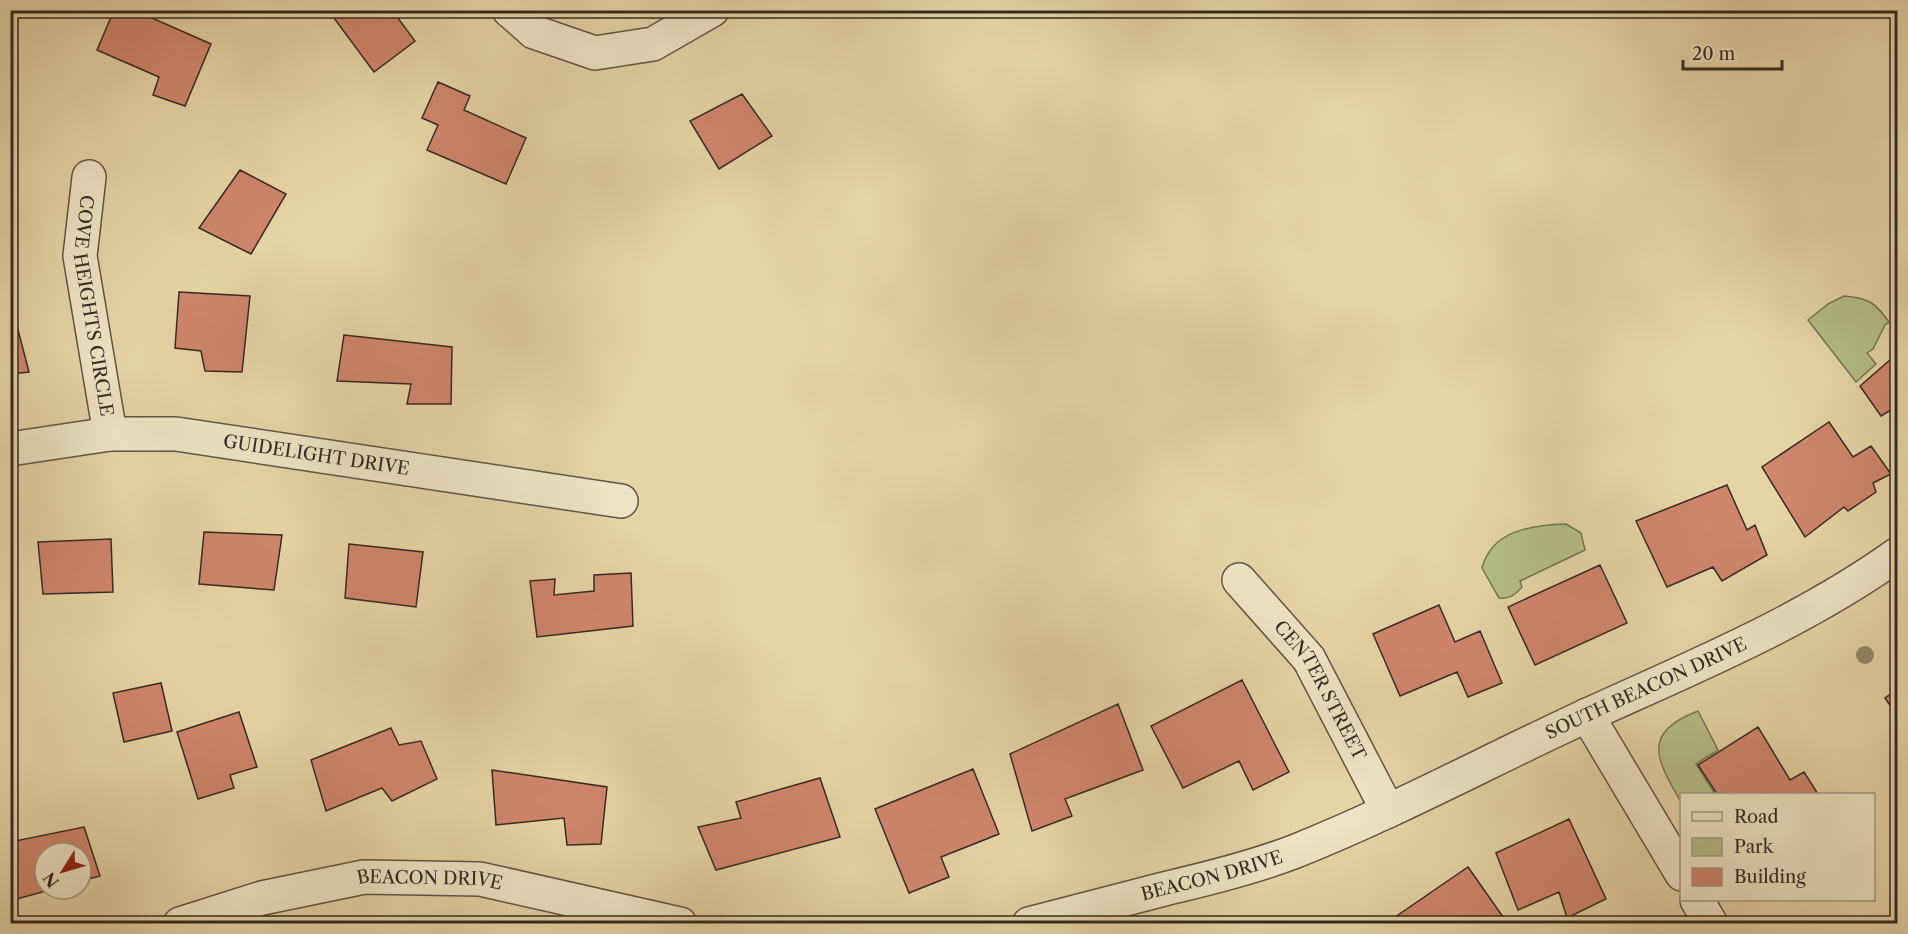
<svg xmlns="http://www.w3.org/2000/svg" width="1908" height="934" viewBox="0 0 1908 934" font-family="'Libre Caslon Text',serif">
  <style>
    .green { fill: #b4bd87; stroke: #757456; stroke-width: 1.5 }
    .building { fill: #d0856d; stroke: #362a25; stroke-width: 1.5 }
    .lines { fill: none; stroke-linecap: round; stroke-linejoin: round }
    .minor-casing { stroke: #625445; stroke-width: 36 }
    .minor { stroke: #eee3c5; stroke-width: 33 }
    .tree { fill: #92866a }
    .labels { text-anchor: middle; stroke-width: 5; stroke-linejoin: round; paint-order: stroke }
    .street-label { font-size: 18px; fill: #362a25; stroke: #eee3c5 }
  </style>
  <rect width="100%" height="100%" fill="#e5d4a6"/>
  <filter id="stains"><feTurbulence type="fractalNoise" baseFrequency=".00333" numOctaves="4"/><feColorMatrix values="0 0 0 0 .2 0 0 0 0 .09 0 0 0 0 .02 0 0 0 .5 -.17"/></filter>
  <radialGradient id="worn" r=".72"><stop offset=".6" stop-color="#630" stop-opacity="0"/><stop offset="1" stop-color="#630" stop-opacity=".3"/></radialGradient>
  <!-- green -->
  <path class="green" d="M1844 296C1868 298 1875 302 1889 322L1885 325 1873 349 1867 353 1876 364 1856 382 1808 320 1828 304Z
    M1566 524 1581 533 1585 550 1520 581 1522 587C1515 595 1510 599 1499 598L1482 568C1492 530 1532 525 1566 524Z
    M1698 711 1718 750 1696 764 1715 794H1682L1681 802C1656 759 1641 733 1698 711Z"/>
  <!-- building -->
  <path class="building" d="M114 10H134L211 44 185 106 153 95 159 77 97 50Z
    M328 10H392L415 41 374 72Z
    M438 82 470 96 464 110 526 138 506 184 427 150 438 125 422 118Z
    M742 94 772 136 719 169 690 121Z
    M240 170 286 194 251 254 199 228Z
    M179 292 250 296 242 372 205 371 201 351 175 348Z
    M10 299 29 372 10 374Z
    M344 335 452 347 451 404H407L411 384 337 381Z
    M1898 353V416L1891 410 1881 416 1860 386Z
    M1829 422 1853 457 1871 446 1891 474 1873 483 1876 492 1848 511 1844 507 1805 537 1762 467Z
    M1727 485 1747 530 1755 525 1767 555 1722 581 1713 567 1667 587 1636 521Z
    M204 532 282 535 274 590 199 584Z
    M111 539 113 592 43 594 38 542Z
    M349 544 423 552 416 607 345 598Z
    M1600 565 1627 623 1535 665 1508 607Z
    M631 573 633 626 537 637 530 581 555 579 554 595 594 591V575Z
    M1439 605 1455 642 1480 631 1502 683 1468 697 1457 672 1400 696 1373 634Z
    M1242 680 1289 772 1253 790 1239 761 1183 788 1151 726Z
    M161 683 172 731 124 742 113 693Z
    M1898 689V717L1885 698Z
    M1118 704 1143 770 1065 799 1072 816 1032 831 1010 754Z
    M239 712 257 767 230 775 234 788 198 799 177 732Z
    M1758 727 1790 780 1804 772 1818 794H1717L1698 765Z
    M391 728 399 745 421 741 437 779 392 801 382 788 326 811 311 760Z
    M973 769 999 834 941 857 949 877 909 893 875 809Z
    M492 770 607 787 601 844 567 845 564 818 496 825Z
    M820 778 840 837 716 870 698 827 741 818 736 802Z
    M1569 819 1606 899 1567 918 1559 892 1518 910 1496 853Z
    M84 827 100 876 81 881V853H45V889H53L13 900 10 890V842Z
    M1468 867 1508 924H1385Z"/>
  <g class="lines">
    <defs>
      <g id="minor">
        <path d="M509 10 534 32 595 53 653 44 712 10"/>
        <path id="s1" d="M89 177 80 256 110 434"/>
        <path id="s2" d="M10 449 110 434H176L621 501"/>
        <path id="s3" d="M1239 580 1309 659 1388 811"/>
        <path d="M1587 715 1682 874"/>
        <path d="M1697 900 1711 924"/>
        <path id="s4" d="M180 924 262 898 364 877 480 879 680 924"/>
        <path id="s5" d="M1029 924C1076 912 1122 900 1168 888 1211 878 1255 867 1296 851 1396 811 1492 759 1590 714 1695 666 1803 622 1898 554"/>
      </g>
    </defs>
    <!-- minor casing -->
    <use href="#minor" class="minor-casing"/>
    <!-- minor -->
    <use href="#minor" class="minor"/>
  </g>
  <!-- trees -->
  <circle class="tree" cx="1865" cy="655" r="9"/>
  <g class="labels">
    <!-- street labels -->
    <g class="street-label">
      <text dy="6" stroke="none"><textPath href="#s1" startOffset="130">COVE HEIGHTS CIRCLE</textPath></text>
      <text dy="6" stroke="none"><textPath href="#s2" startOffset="309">GUIDELIGHT DRIVE</textPath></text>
      <text dy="6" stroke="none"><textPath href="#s5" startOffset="663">SOUTH BEACON DRIVE</textPath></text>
      <text dy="6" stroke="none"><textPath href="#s3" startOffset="138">CENTER STREET</textPath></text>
      <text dy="6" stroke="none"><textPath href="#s5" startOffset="189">BEACON DRIVE</textPath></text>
      <text dy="6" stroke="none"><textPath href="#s4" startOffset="256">BEACON DRIVE</textPath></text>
    </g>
  </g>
  <!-- margin -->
  <rect width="1908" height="934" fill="none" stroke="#e5d4a6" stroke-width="36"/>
  <rect x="12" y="12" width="1884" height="910" fill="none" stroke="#362a25" stroke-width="3"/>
  <rect x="18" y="18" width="1872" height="898" fill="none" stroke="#362a25" stroke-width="1.5"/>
  <!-- legend -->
  <rect x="1680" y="793" width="195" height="108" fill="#eee3c5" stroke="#a49985" stroke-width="1.5"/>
  <rect x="1692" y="812" width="30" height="9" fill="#eee3c5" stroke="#a49985" stroke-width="1.5"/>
  <text x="1734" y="823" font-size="18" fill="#362a25">Road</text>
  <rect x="1692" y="838" width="30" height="18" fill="#b4bd87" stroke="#a49985" stroke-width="1.5"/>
  <text x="1734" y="853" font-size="18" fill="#362a25">Park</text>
  <rect x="1692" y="868" width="30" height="18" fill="#d0856d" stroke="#a49985" stroke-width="1.5"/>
  <text x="1734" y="883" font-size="18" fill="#362a25">Building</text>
  <!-- north arrow -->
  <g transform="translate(63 871) rotate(233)"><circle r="28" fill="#eee3c5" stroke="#a49985" stroke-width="1.5"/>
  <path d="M0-4.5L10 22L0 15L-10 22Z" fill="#8f2418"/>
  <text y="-9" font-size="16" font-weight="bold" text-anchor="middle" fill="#362a25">N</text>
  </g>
  <!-- scale -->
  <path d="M1683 60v9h99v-9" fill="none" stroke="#362a25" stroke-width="3"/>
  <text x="1692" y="60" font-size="18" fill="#362a25" stroke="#eee3c5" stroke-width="4.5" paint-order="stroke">20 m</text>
  <rect width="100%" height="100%" filter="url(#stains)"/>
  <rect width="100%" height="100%" fill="url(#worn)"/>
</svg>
